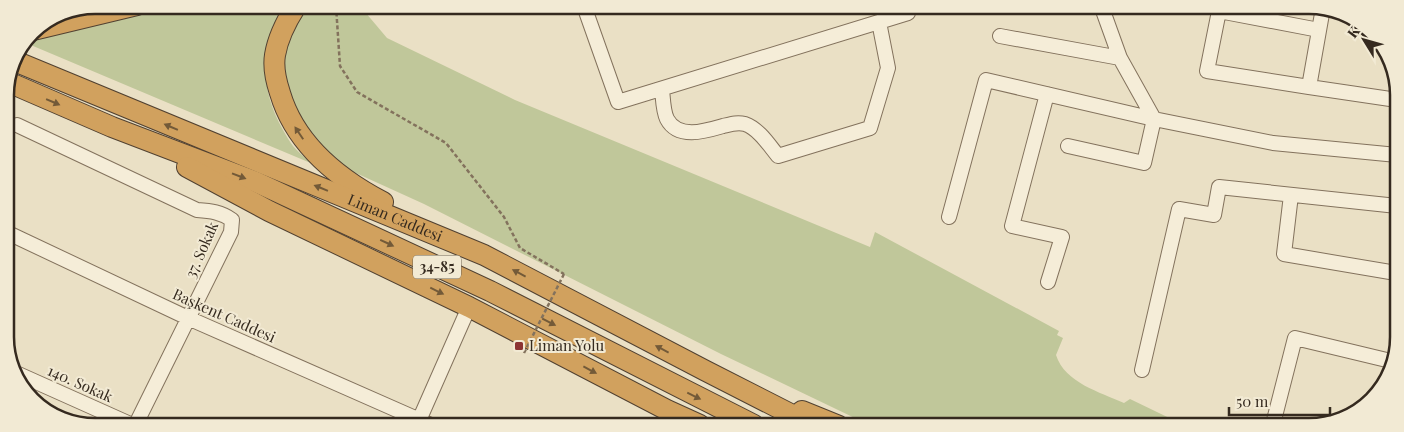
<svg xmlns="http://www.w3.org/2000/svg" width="1404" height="432" viewBox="0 0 1404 432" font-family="'Playfair Display',serif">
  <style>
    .green { fill: #c0c79a }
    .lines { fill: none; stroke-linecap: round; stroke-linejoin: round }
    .minor-casing { stroke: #83725d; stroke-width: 16 }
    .highway-casing { stroke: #514131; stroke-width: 22 }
    .path { stroke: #83725d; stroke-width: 2.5; stroke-dasharray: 4 2.5; stroke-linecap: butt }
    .minor { stroke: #f5edd8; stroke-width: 14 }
    .highway { stroke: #d1a15e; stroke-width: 20 }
    .path-bridge { stroke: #83725d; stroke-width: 2.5; stroke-dasharray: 4 2.5; stroke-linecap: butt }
    .oneway { fill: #735a38 }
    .poi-dot { fill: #8c3433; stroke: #f2ead4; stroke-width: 2 }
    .labels { text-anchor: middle; stroke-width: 4; stroke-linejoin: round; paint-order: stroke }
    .shield { fill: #f2ead4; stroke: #6e6455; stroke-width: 1 }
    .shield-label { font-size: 14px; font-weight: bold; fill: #352a1f }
    .street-label { font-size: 15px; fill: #352a1f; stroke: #f2ead4 }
    .poi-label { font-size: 15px; fill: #352a1f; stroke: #f2ead4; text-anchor: start }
    .rim { fill: none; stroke: #352a1f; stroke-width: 2.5 }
  </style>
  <rect width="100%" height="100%" fill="#eae0c5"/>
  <!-- green -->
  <path class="green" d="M172 5H285C260 46 259 88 283 130 286 135 289 141 293 146 299 153 306 158 313 164L26 43 27 42 29 44 35 40Z
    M306 6H360L387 38 515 100 870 247 875 232 1059 331 1057 335 1063 338 1056 355C1065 383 1100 392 1124 403L1130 399 1188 427 874 426 861 421 721 354 424 204 347 169 318 146 282 85 284 57 292 27Z"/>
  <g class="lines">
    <defs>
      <path id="minor" d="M584 6 618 102 908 13 906 7
        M1319 30 1219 11 1207 71 1309 87 1323 8
        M1000 36 1120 58
        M1309 87 1397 100
        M662 89C663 98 663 111 667 119 678 140 706 131 723 126 731 124 737 122 745 124 759 129 769 145 778 156L870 128 888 68 879 22
        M1047 94 1012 226 1062 237 1048 282
        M17 125 197 210C211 211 221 212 232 220L231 232 136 424
        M1068 146 1144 163 1154 119 1120 58 1102 8
        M1291 195 1284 254 1396 273
        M949 217 986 80 1154 119 1273 143 1397 155
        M6 232 188 318 431 425
        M1142 370 1179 209 1214 215 1219 187 1397 206
        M16 373 130 424
        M1273 424 1295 338 1395 362
        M417 425 469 307"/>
      <g id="highway">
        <path d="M296 6C287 20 278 37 275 55 273 67 276 81 280 93 295 144 337 178 383 202"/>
        <path d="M33 30 137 5"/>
        <path id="s1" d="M17 62 484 255 706 371 814 426"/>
        <path d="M8 82 112 127 256 182 490 291 754 425"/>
        <path d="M187 167 269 211 469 307 667 410 700 425"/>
        <path d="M802 411 839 426"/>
      </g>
    </defs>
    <!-- minor casing -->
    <use href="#minor" class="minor-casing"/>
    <!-- highway casing -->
    <use href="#highway" class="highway-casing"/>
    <!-- path -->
    <path class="path" d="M336 6 340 66 357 92 446 143 504 217 520 248 564 274"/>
    <!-- minor -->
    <use href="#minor" class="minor"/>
    <!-- highway -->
    <use href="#highway" class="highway"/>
    <!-- path-bridge -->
    <path class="path-bridge" d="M524 353 564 274"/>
  </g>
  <!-- one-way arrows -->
  <defs><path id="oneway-solid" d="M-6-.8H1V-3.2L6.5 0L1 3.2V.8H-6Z" transform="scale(1.25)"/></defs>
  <g class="oneway">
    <use href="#oneway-solid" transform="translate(53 102) rotate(23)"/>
    <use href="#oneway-solid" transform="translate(171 127) rotate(-157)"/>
    <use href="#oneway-solid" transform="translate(299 133) rotate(-124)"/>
    <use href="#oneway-solid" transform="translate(239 176) rotate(21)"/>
    <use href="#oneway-solid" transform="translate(321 188) rotate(-158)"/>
    <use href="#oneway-solid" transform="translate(387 243) rotate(25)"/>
    <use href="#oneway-solid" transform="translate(519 273) rotate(-152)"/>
    <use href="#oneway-solid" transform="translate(437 291) rotate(26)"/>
    <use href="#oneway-solid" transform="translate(549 322) rotate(27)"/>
    <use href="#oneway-solid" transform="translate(662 349) rotate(-152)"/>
    <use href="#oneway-solid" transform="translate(590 370) rotate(28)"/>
    <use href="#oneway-solid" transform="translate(694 396) rotate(26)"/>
  </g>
  <!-- markers -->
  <rect class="poi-dot" x="514" y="341" width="10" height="10" rx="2.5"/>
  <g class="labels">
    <!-- shield labels -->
    <rect class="shield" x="413" y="255.5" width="48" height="23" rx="4"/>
    <g class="shield-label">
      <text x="437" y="272">34-85</text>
    </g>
    <!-- street labels -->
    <g class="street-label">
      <text dy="5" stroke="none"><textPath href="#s1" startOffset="409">Liman Caddesi</textPath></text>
      <text transform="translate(202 250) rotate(-66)" y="5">37. Sokak</text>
      <text transform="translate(224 316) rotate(24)" y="5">Başkent Caddesi</text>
      <text transform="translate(80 384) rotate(24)" y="5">140. Sokak</text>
    </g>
    <!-- poi labels -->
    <g class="poi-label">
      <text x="529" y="351">Liman Yolu</text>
    </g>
  </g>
  <!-- crop -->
  <path d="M0 0H1404V432H0ZM95 14H1309A81 81 0 0 1 1390 95V337A81 81 0 0 1 1309 418H95A81 81 0 0 1 14 337V95A81 81 0 0 1 95 14Z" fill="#f2ead4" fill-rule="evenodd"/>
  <path class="rim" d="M95 14H1309A81 81 0 0 1 1390 95V337A81 81 0 0 1 1309 418H95A81 81 0 0 1 14 337V95A81 81 0 0 1 95 14Z"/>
  <!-- north arrow -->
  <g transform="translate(1364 40) rotate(307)" stroke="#f2ead4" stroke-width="4" paint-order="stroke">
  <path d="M0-4L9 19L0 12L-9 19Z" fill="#352a1f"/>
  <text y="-8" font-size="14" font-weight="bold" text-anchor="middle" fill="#352a1f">K</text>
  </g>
  <!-- scale -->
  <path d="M1229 407v8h101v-8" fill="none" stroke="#352a1f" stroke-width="2.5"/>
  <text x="1236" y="407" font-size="15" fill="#352a1f" stroke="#f2ead4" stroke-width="4" paint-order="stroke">50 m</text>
</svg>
